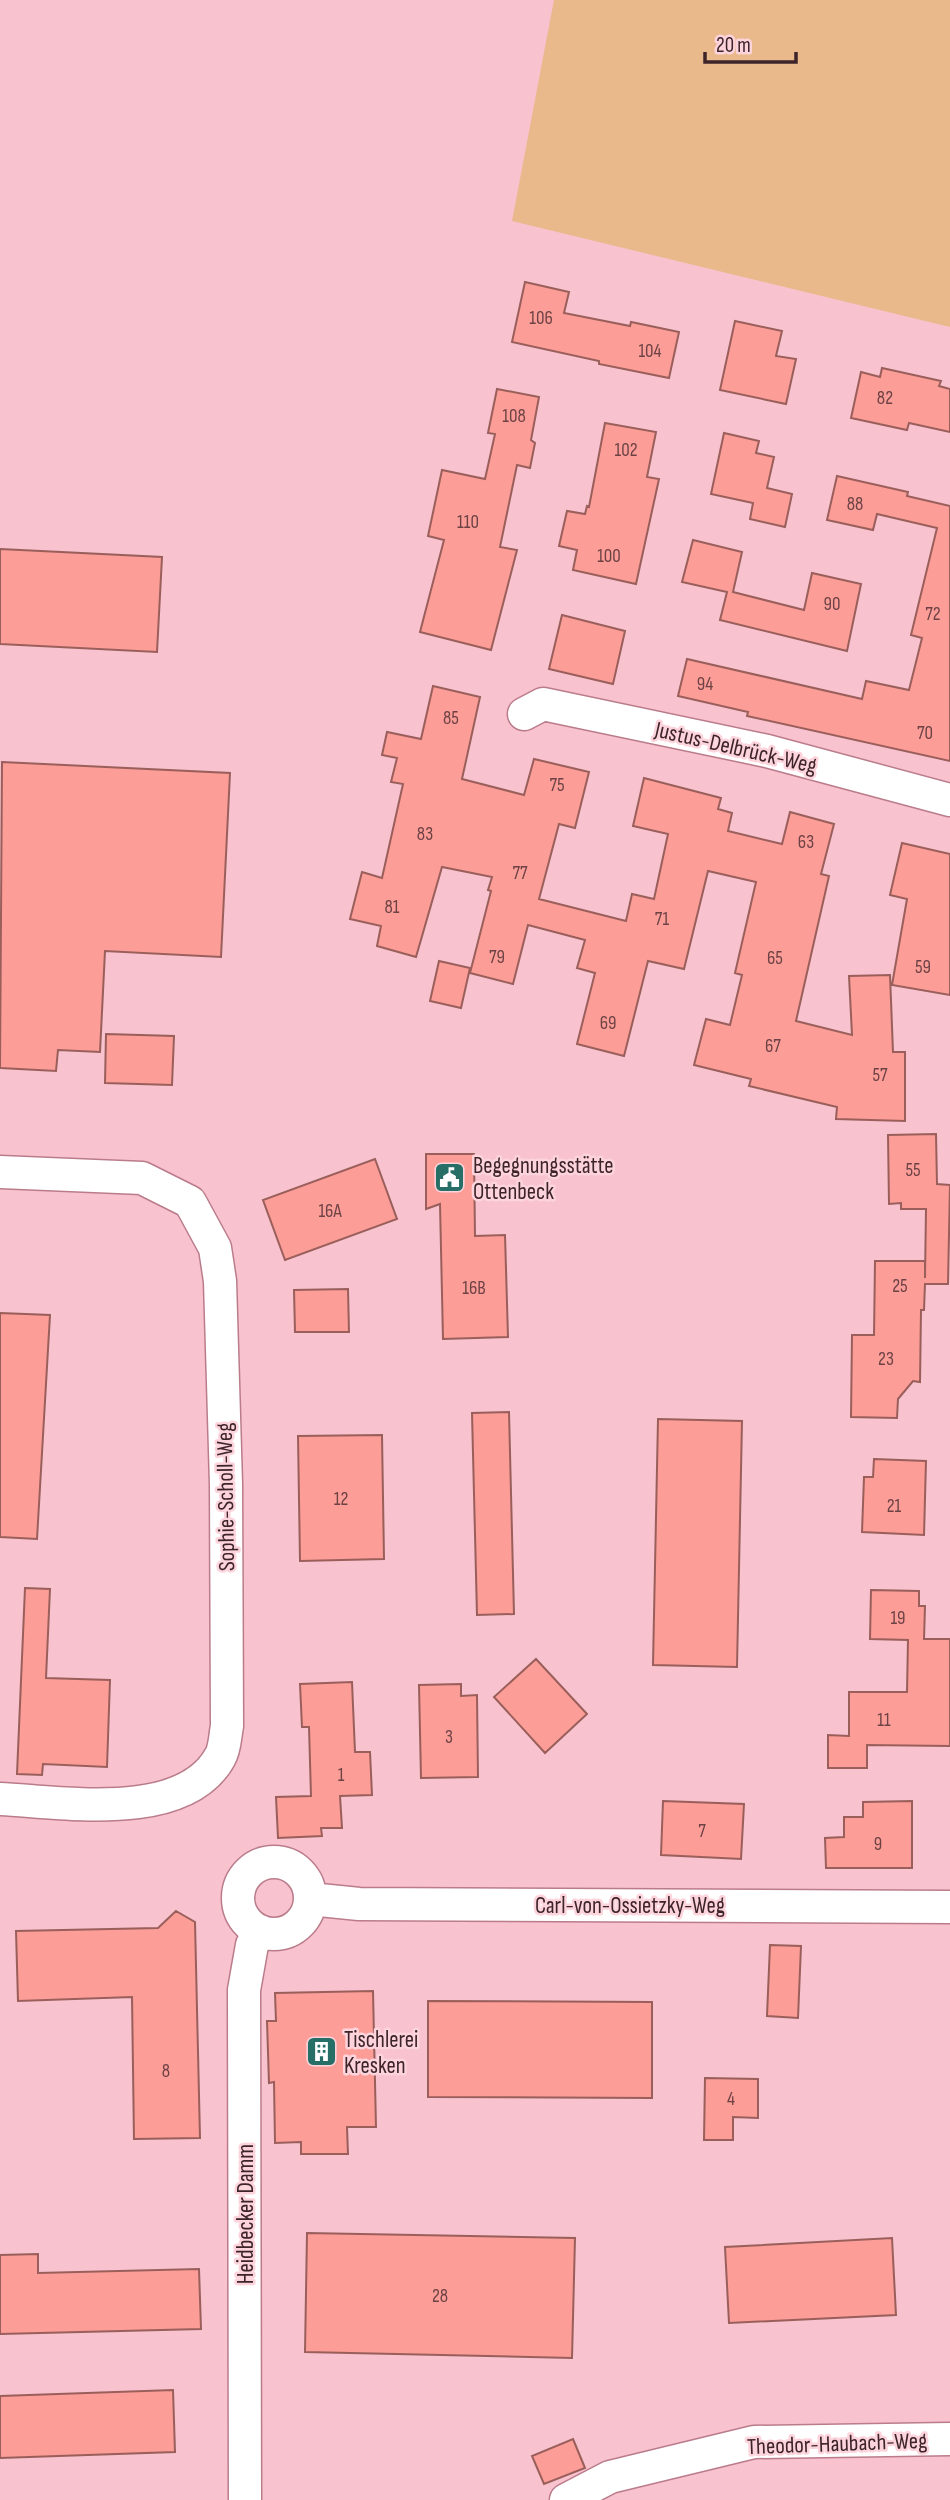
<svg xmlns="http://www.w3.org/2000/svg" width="950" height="2500" viewBox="0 0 950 2500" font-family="'Sofia Sans Condensed',sans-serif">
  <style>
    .green { fill: #e9b88b }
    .building { fill: #fc9d97; stroke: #9a5f5b; stroke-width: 2 }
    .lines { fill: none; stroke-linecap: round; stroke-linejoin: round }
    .minor-casing { stroke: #ba7c8b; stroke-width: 35 }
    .minor { stroke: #fff; stroke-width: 32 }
    .labels { text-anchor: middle; stroke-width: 5; stroke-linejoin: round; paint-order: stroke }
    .number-label { font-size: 19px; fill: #6d4245 }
    .street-label { font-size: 23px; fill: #3d242a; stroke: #fdd3dc }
    .poi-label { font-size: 23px; fill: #3d242a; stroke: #fdd3dc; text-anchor: start }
  </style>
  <rect width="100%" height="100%" fill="#f8c2ce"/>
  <!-- green -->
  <path class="green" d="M554 0H950V327L512 221Z"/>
  <!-- building -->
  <path class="building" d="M525 282 569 292 564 313 630 326 631 322 679 332 669 378 599 364V361L512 342Z
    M735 321 782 331 776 356 796 359 786 404 720 390Z
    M882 368 941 381 939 386 950 389V432L909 423 907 430 851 418 861 372 880 377Z
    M497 389 539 397 531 440 535 443 530 468 517 465 500 547 517 550 491 650 420 632 444 540 428 536 442 470 485 479 495 434 488 433Z
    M605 423 656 432 647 477 659 479 636 584 573 570 577 550 559 546 567 511 585 514 587 506 589 507Z
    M724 433 759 441 756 453 774 457 767 488 792 494 785 527 750 519 753 503 711 494Z
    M837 476 908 492 907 496 950 506V761L747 716 748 712 678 696 687 659 862 699 866 681 909 690 922 638 911 635 937 528 877 514 873 530 827 520Z
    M693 540 742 552 733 592 804 610 812 573 861 584 847 651 720 620 727 592 682 582Z
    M0 549 162 557 157 652 0 644Z
    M562 615 625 631 613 684 549 669Z
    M433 686 480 697 462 779 524 795 534 759 589 772 575 828 559 824 539 899 626 921 632 894 654 899 668 834 633 826 644 778 721 798 718 809 732 813 728 831 782 844 790 812 834 824 821 874 829 876 796 1021 852 1035 849 976 890 975 893 1052H905V1121L836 1119 837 1107 749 1086 751 1079 694 1065 706 1019 730 1025 742 975 735 973 756 882 708 871 684 969 648 961 624 1056 577 1044 595 973 577 968 585 940 528 925 513 984 470 973 491 891 488 890 492 877 442 867 416 957 377 946 381 926 350 919 362 872 382 878 403 784 391 782 397 758 382 755 387 732 421 739Z
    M2 762 230 773 221 957 105 951 100 1052 58 1050 56 1071 0 1068Z
    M902 843 950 854V995L892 985 907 899 890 895Z
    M439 961 470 968 461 1008 430 1001Z
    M106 1034 174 1036 172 1085 105 1083Z
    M936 1134 937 1184 950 1185 948 1284H925L924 1310H921L920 1382 913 1381 898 1399 897 1418 851 1417 852 1335H874L875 1261H925V1278L926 1209H901V1203L889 1204 888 1135Z
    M426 1154H474L475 1236 505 1235 508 1337 443 1339 440 1204 426 1209Z
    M375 1159 397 1219 285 1260 263 1200Z
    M348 1289 349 1332H295L294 1290Z
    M0 1313 50 1315 37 1539 0 1537Z
    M509 1412 514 1614 477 1615 472 1413Z
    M658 1419 742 1421 737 1667 653 1665Z
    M382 1435 384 1559 300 1561 298 1436Z
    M874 1459 926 1461 924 1535 862 1532 864 1477H873Z
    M25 1588 50 1589 46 1678 110 1680 107 1767 43 1764 42 1775 17 1774Z
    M871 1590 919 1591V1606H925L924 1639H950V1746L867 1745V1768H828V1735L849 1736V1692H907L908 1640 870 1639Z
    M536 1659 587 1714 545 1753 494 1697Z
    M352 1682 355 1752H370L372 1795 340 1796 342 1828H321L322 1836 278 1838 276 1797 311 1796 309 1727H302L300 1684Z
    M461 1684V1696L477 1695 478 1777 421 1778 419 1685Z
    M663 1801 744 1804 741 1859 661 1855Z
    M912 1801V1868H826L825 1838 844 1837V1817H863V1802Z
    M176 1911 195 1922 200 2138 134 2139 132 1997 18 2001 16 1931 158 1928Z
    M770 1945 801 1946 798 2018 767 2016Z
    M373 1991 376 2127H347L348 2154H301V2142L275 2143 274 2082 269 2083 267 2021H276L275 1993Z
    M428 2001 652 2002V2098L428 2097Z
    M705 2078 758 2079V2118L733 2117V2140H704Z
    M307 2233 575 2238 572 2358 305 2352Z
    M892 2238 896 2315 729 2323 725 2247Z
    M38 2254V2273L199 2269 201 2329 0 2334V2255Z
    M173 2390 175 2452 0 2458V2396Z
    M573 2439 585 2468 544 2484 532 2456Z"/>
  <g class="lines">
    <defs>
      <path id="minor" d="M524 714 543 704 767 751 950 800
        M0 1172 142 1178 190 1202 215 1248 220 1281 226 1484 227 1726C225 1736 225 1749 220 1757 184 1823 62 1802 0 1799
        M238 1898a36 36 0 1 1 72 0a36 36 0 1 1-72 0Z
        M310 1899 359 1904 950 1907
        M245 2500 244 1990 252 1945 260 1931
        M566 2500 610 2477 754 2442 950 2439"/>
    </defs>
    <!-- minor casing -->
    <use href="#minor" class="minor-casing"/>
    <!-- minor -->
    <use href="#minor" class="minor"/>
  </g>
  <!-- icons -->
  <defs>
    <symbol id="civic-square" viewBox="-11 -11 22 22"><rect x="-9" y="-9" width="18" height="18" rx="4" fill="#276f66" stroke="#fdd3dc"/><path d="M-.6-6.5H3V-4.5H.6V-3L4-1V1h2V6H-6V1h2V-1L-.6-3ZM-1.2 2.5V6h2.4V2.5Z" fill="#fff"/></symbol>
    <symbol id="building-square" viewBox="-11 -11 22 22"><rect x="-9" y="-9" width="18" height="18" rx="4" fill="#276f66" stroke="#fdd3dc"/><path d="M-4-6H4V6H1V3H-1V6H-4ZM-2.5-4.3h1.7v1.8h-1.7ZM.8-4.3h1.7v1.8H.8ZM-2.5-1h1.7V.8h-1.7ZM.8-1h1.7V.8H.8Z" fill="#fff"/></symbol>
  </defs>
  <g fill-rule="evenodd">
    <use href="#civic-square" x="432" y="1160" width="35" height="35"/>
    <use href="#building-square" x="304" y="2034" width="35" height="35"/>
  </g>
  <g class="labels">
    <!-- number labels -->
    <g class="number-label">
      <text x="541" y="324">106</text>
      <text x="650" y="357">104</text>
      <text x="885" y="404">82</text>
      <text x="514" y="422">108</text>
      <text x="626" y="456">102</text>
      <text x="855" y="510">88</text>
      <text x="468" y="528">110</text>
      <text x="609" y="562">100</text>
      <text x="832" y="610">90</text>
      <text x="933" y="620">72</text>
      <text x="705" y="690">94</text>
      <text x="451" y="724">85</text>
      <text x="925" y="739">70</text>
      <text x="557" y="791">75</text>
      <text x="425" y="840">83</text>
      <text x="806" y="848">63</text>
      <text x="520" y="879">77</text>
      <text x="392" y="913">81</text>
      <text x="662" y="925">71</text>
      <text x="497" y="963">79</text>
      <text x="775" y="964">65</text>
      <text x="923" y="973">59</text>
      <text x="608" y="1029">69</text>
      <text x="773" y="1052">67</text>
      <text x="880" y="1081">57</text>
      <text x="913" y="1176">55</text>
      <text x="330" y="1217">16A</text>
      <text x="900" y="1292">25</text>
      <text x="474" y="1294">16B</text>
      <text x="886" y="1365">23</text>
      <text x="341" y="1505">12</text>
      <text x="894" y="1512">21</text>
      <text x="898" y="1624">19</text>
      <text x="884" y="1726">11</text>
      <text x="449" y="1743">3</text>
      <text x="341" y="1781">1</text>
      <text x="702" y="1837">7</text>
      <text x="878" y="1850">9</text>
      <text x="166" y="2077">8</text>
      <text x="731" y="2105">4</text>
      <text x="440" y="2302">28</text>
    </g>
    <!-- street labels -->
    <g class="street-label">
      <text transform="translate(736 747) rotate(13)" y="8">Justus-Delbrück-Weg</text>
      <text transform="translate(225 1497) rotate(-91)" y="8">Sophie-Scholl-Weg</text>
      <text x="630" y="1913">Carl-von-Ossietzky-Weg</text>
      <text transform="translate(245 2214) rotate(-90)" y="8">Heidbecker Damm</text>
      <text transform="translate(837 2443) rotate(-2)" y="8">Theodor-Haubach-Weg</text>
    </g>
    <!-- poi labels -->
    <g class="poi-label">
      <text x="473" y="1173">Begegnungsstätte<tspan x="473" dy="26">Ottenbeck</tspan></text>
      <text x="344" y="2047">Tischlerei<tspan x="344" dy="26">Kresken</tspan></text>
    </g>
  </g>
  <!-- scale -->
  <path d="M705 52v10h91v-10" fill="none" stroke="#3d242a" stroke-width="3.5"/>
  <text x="716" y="52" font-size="21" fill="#3d242a" stroke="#fdd3dc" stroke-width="5" paint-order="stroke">20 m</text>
</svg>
